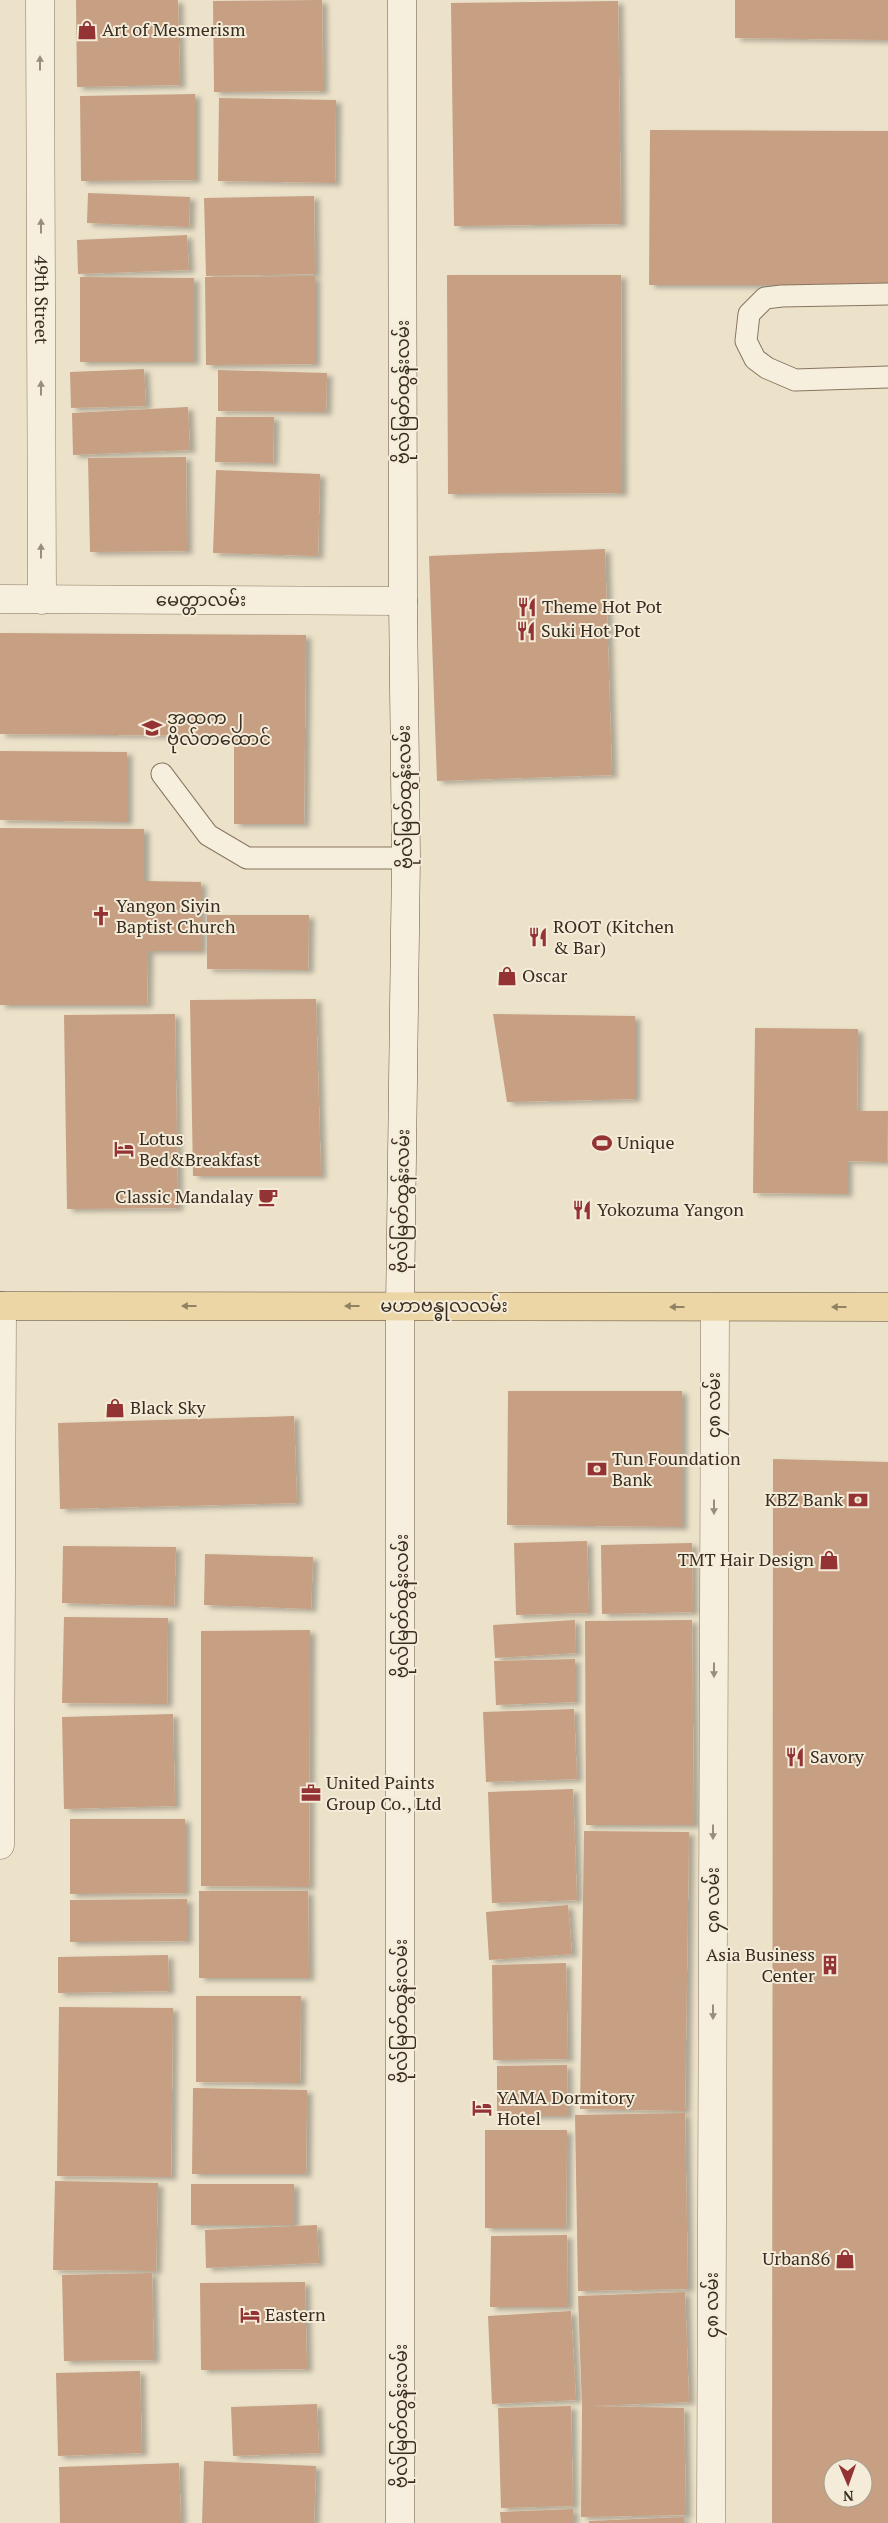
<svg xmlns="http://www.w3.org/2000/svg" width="888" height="2523" viewBox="0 0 888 2523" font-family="'PT Serif','Noto Sans Myanmar',serif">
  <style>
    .building { fill: #c79f82; fill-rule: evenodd; filter: url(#shadow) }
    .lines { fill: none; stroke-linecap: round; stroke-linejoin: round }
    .service-casing { stroke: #88755f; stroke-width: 23 }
    .minor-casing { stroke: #88755f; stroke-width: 29 }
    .secondary-casing { stroke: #6a5642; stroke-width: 29 }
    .primary-casing { stroke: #564333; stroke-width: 29 }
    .service { stroke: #f7efdd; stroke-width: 21 }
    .minor { stroke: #f7efdd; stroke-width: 28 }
    .secondary { stroke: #f7efdd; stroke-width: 28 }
    .primary { stroke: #ecd6a5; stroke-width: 28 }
    .oneway { fill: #988e80 }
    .oneway2 { fill: #928264 }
    .labels { text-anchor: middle; stroke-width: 4; stroke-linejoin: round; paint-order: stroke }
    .poi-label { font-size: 18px; fill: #392d22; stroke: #f4ecd9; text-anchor: start }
    .street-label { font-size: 18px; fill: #392d22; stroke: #f4ecd9 }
  </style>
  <defs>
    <filter id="shadow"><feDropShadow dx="5.5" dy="3" stdDeviation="2.5" flood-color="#0004"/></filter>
  </defs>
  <rect width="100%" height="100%" fill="#ece2ca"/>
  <!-- building -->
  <path class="building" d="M76 0H178L180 85 77 87Z
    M322 0 323 91 214 92 213 1Z
    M735 0H888V40L735 38Z
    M618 1 621 224 454 226 451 3Z
    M195 94V180L81 181 80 96Z
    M219 98 336 100 335 183 218 181Z
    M650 130 888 131V285H649Z
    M88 193 190 197 189 227 87 223Z
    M314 196 315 274 206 276 204 198Z
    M187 235 189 270 78 274 77 240Z
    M447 275H621L622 493 448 494Z
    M315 276V364L206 365 205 277Z
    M80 277 194 278V362H80Z
    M144 369 146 406 71 408 70 372Z
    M218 370 327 373 326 412 218 411Z
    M188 407 190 450 73 455 72 413Z
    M216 417H274L273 463 215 462Z
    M186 457 187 551 90 552 88 458Z
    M216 470 320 474 318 556 213 553Z
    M605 549 612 775 437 781 429 556Z
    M0 633 306 635 304 824H234V736L0 734Z
    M0 751 127 752V822L0 820Z
    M0 828 144 829V881L201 882V951H148L147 1005H0Z
    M207 915H309L308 970 207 969Z
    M316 999 321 1176H193L190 1000Z
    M175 1014 178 1208 67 1209 64 1015Z
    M493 1014 635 1016V1099L507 1102Z
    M755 1028 858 1029 857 1111H888L887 1162 847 1161V1194L753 1193Z
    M508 1391H682V1527L507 1525Z
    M294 1416 297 1503 60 1509 58 1423Z
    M773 1459 888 1462V2523H772ZM833 2468H863V2498H833Z
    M587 1541 589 1613 516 1615 514 1543Z
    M692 1543 693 1612 602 1614 601 1545Z
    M63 1546 176 1547 174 1606 62 1603Z
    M205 1554 313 1557 311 1609 204 1605Z
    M64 1617 168 1618 167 1704 62 1703Z
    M575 1620 576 1653 495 1658 493 1625Z
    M692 1620 694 1825H586L585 1621Z
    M310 1630 309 1887 201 1886V1631Z
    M575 1659V1702L496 1705 494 1661Z
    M574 1709 577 1779 486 1782 483 1712Z
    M173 1714 175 1806 64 1809 62 1717Z
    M573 1789 577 1900 492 1903 488 1792Z
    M70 1819H185V1893L70 1894Z
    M584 1831 689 1832 685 2111 580 2109Z
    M199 1891H308L309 1978H199Z
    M187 1899V1941L70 1942V1900Z
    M568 1905 572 1954 489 1960 486 1912Z
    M168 1955 169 1991 58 1993V1957Z
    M566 1963 568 2059 493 2060 492 1965Z
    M196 1996H301L300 2083 196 2082Z
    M59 2007 173 2008 171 2177 57 2176Z
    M567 2065 568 2116H497V2066Z
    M193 2088 307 2090 306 2174H192Z
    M685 2113 688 2289 578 2291 575 2115Z
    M485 2130H567L566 2228H485Z
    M55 2181 158 2183 156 2271 53 2270Z
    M191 2184H294V2225H191Z
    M317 2225 319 2263 206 2268 205 2230Z
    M567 2235 568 2307H490L491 2236Z
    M152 2273 154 2360 64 2361 62 2275Z
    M305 2282 307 2369 201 2370 200 2283Z
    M685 2292 689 2402 591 2406 684 2408 686 2515 581 2517 582 2406 578 2296Z
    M571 2311 576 2400 492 2404 488 2316Z
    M140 2371 142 2453 58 2456 56 2373Z
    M317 2404 319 2453 233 2456 231 2407Z
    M571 2406 573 2506 501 2508 498 2408Z
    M204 2461 316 2466 314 2523H202Z
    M179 2463 181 2523H60L59 2467Z
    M573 2509V2523H501L500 2512Z
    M684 2517V2523H589V2521Z"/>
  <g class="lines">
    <defs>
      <path id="service" d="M888 294 782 296 765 298 749 314 746 341 755 359 767 368 795 380 888 377
        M162 774 208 835 247 858H406"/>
      <g id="minor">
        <path id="s1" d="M40 0 42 600"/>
        <path d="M0 599 403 601"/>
        <path d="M0 1845 2 1306"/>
        <path d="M711 2523 715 1307"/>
      </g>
      <path id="secondary" d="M400 2523V1306L406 858 403 601 402 0"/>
      <path id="primary" d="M0 1306 888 1307"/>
    </defs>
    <!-- service casing -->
    <use href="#service" class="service-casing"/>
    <!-- minor casing -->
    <use href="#minor" class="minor-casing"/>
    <!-- secondary casing -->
    <use href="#secondary" class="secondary-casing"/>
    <!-- primary casing -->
    <use href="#primary" class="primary-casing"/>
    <!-- service -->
    <use href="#service" class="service"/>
    <!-- minor -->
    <use href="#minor" class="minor"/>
    <!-- secondary -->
    <use href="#secondary" class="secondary"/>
    <!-- primary -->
    <use href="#primary" class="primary"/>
  </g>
  <!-- one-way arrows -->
  <defs><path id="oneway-solid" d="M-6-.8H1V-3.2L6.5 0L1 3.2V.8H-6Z" transform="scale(1.25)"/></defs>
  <g class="oneway">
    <use href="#oneway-solid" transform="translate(40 63) rotate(-90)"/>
    <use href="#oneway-solid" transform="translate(41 226) rotate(-90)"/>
    <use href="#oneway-solid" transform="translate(41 388) rotate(-90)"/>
    <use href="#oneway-solid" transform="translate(41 551) rotate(-90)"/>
    <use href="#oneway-solid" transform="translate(714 1507) rotate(90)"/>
    <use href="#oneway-solid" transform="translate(714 1670) rotate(90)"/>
    <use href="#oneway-solid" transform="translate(713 1832) rotate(90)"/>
    <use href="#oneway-solid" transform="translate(713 2012) rotate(90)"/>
  </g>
  <g class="oneway2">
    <use href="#oneway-solid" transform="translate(189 1306) rotate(-180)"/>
    <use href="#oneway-solid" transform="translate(352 1306) rotate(-180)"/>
    <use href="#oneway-solid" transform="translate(677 1307) rotate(-180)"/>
    <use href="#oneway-solid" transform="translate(839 1307) rotate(-180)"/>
  </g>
  <!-- icons -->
  <defs>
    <symbol id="shop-bare" viewBox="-9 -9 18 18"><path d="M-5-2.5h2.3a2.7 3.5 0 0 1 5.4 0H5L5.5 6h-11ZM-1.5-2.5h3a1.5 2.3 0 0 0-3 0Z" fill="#933334" stroke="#f4ecd9" stroke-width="2.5" paint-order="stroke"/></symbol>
    <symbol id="restaurant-bare" viewBox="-9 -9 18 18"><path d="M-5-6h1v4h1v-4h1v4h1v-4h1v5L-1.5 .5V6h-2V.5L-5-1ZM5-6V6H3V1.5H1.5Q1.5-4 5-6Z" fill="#933334" stroke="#f4ecd9" stroke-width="2.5" paint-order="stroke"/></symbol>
    <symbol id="school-bare" viewBox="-9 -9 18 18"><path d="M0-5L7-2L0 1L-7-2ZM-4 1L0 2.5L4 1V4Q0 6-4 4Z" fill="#933334" stroke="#f4ecd9" stroke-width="2.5" paint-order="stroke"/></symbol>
    <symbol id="church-bare" viewBox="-9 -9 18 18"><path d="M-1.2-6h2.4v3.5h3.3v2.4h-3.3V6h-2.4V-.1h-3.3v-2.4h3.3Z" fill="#933334" stroke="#f4ecd9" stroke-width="2.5" paint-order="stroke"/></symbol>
    <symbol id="stadium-bare" viewBox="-9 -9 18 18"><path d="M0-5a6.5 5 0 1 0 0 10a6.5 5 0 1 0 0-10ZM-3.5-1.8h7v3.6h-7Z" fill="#933334" stroke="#f4ecd9" stroke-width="2.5" paint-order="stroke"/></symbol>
    <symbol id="hotel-bare" viewBox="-9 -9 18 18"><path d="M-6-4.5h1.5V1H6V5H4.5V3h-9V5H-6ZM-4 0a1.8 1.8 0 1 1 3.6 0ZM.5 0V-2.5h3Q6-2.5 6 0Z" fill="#933334" stroke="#f4ecd9" stroke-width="2.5" paint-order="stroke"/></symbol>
    <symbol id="cafe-bare" viewBox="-9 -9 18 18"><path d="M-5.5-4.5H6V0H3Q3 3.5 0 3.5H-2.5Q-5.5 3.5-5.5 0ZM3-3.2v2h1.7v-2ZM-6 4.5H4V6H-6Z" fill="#933334" stroke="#f4ecd9" stroke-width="2.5" paint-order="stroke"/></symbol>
    <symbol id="bank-bare" viewBox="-9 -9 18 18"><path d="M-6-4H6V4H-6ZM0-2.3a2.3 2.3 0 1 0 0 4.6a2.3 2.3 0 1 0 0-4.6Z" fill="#933334" stroke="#f4ecd9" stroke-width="2.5" paint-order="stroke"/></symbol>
    <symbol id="office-bare" viewBox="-9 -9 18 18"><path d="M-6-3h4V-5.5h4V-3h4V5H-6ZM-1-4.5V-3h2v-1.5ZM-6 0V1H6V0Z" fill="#933334" stroke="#f4ecd9" stroke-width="2.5" paint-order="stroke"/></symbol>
    <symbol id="building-bare" viewBox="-9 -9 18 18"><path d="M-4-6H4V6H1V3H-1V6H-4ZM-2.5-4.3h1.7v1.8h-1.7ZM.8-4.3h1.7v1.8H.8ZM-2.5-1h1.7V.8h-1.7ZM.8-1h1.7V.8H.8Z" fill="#933334" stroke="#f4ecd9" stroke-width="2.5" paint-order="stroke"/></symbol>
  </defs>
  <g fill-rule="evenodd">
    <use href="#shop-bare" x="73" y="16" width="28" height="28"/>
    <use href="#restaurant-bare" x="513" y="593" width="28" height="28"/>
    <use href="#restaurant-bare" x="512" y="617" width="28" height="28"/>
    <use href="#school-bare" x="138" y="714" width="28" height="28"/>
    <use href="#church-bare" x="87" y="902" width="28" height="28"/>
    <use href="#restaurant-bare" x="524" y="923" width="28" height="28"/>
    <use href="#shop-bare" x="493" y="962" width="28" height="28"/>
    <use href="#stadium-bare" x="588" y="1129" width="28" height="28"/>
    <use href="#hotel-bare" x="110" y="1135" width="28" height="28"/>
    <use href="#cafe-bare" x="254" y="1183" width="28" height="28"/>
    <use href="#restaurant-bare" x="568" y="1196" width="28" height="28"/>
    <use href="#shop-bare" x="101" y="1394" width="28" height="28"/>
    <use href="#bank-bare" x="583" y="1455" width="28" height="28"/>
    <use href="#bank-bare" x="844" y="1486" width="28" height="28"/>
    <use href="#shop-bare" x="815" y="1546" width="28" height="28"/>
    <use href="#restaurant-bare" x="781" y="1743" width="28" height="28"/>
    <use href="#office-bare" x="297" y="1779" width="28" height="28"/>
    <use href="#building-bare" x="816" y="1951" width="28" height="28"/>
    <use href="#hotel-bare" x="468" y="2094" width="28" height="28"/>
    <use href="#shop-bare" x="831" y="2245" width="28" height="28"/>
    <use href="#hotel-bare" x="236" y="2301" width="28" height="28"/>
  </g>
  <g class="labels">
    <!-- poi labels -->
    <g class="poi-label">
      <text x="102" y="36">Art of Mesmerism</text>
      <text x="542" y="613">Theme Hot Pot</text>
      <text x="541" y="637">Suki Hot Pot</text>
      <text x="167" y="724">အထက ၂<tspan x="167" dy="21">ဗိုလ်တထောင်</tspan></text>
      <text x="116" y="912">Yangon Siyin<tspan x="116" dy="21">Baptist Church</tspan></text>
      <text x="553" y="933">ROOT (Kitchen<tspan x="553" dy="21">&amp; Bar)</tspan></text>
      <text x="522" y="982">Oscar</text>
      <text x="139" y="1145">Lotus<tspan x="139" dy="21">Bed&amp;Breakfast</tspan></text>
      <text x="617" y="1149">Unique</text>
      <text x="253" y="1203" text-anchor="end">Classic Mandalay</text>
      <text x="597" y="1216">Yokozuma Yangon</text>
      <text x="130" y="1414">Black Sky</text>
      <text x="612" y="1465">Tun Foundation<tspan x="612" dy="21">Bank</tspan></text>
      <text x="843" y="1506" text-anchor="end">KBZ Bank</text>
      <text x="814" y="1566" text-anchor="end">TMT Hair Design</text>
      <text x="810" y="1763">Savory</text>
      <text x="326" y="1789">United Paints<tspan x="326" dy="21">Group Co., Ltd</tspan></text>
      <text x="815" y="1961" text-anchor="end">Asia Business<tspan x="815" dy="21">Center</tspan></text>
      <text x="497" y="2104">YAMA Dormitory<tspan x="497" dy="21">Hotel</tspan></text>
      <text x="830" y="2265" text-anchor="end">Urban86</text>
      <text x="265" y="2321">Eastern</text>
    </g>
    <!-- street labels -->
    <g class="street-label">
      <text dy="6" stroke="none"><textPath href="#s1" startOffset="300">49th Street</textPath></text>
      <text transform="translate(403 392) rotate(-90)" y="6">ဗိုလ်မြတ်ထွန်းလမ်း</text>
      <text x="201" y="606">မေတ္တာလမ်း</text>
      <text transform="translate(405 797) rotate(-91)" y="6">ဗိုလ်မြတ်ထွန်းလမ်း</text>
      <text transform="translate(402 1201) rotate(-89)" y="6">ဗိုလ်မြတ်ထွန်းလမ်း</text>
      <text x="444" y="1312">မဟာဗန္ဓုလလမ်း</text>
      <text transform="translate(714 1405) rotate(-90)" y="6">၄၈ လမ်း</text>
      <text transform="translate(402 1606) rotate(-90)" y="6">ဗိုလ်မြတ်ထွန်းလမ်း</text>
      <text transform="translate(713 1900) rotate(-90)" y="6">၄၈ လမ်း</text>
      <text transform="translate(401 2011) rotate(-90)" y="6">ဗိုလ်မြတ်ထွန်းလမ်း</text>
      <text transform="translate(712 2305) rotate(-90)" y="6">၄၈ လမ်း</text>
      <text transform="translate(401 2416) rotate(-90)" y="6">ဗိုလ်မြတ်ထွန်းလမ်း</text>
    </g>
  </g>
  <!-- north arrow -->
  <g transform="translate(848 2483) rotate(178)"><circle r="24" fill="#f4ecd9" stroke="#a9a090"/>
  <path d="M0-4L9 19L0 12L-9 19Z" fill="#933334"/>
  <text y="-8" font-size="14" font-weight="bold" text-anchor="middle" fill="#392d22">N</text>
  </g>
</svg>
